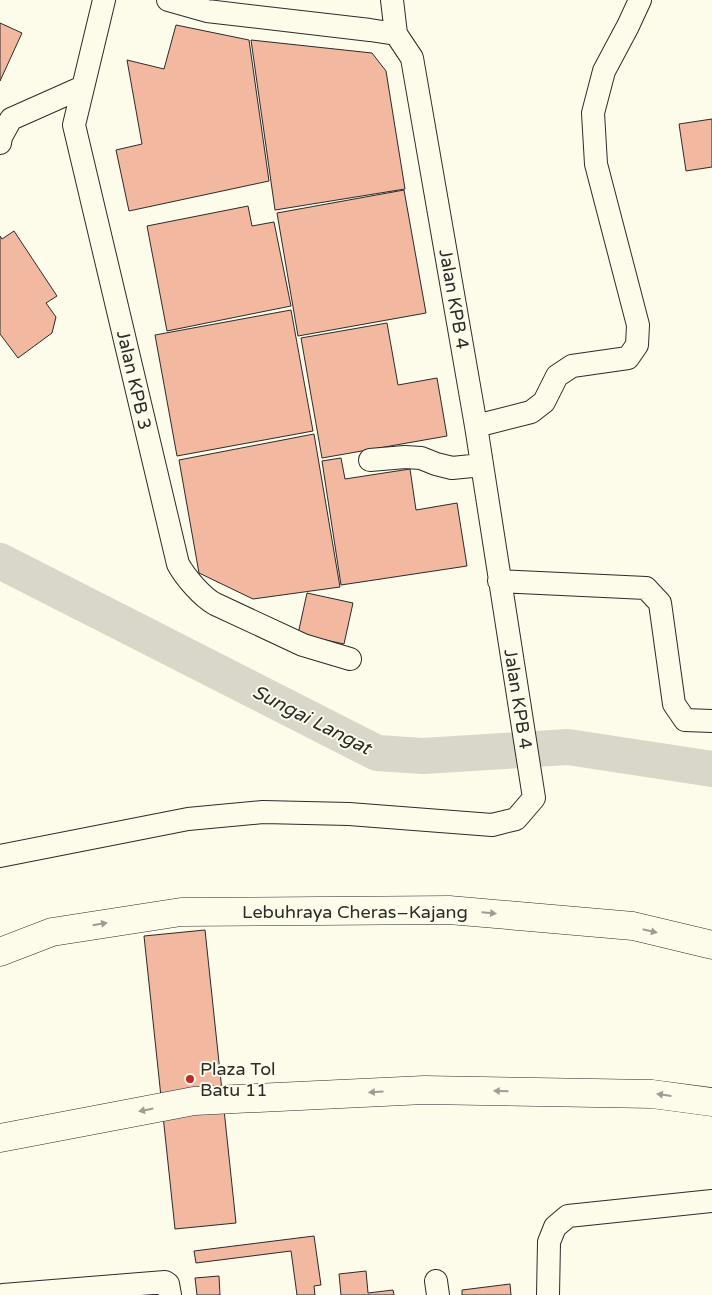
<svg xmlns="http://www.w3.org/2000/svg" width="712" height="1295" viewBox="0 0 712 1295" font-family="'Varela Round',sans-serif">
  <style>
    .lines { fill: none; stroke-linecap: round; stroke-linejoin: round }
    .river { stroke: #d8d7c9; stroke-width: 36 }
    .building { fill: #f2b8a0; stroke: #2b2b2b }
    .minor-casing { stroke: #2b2b2b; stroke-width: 24 }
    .highway-casing { stroke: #2b2b2b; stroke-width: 29 }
    .minor { stroke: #fdfbea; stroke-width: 22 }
    .highway { stroke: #fdfbea; stroke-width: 28 }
    .oneway { fill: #9e9d94 }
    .poi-dot { fill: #c62828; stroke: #fdfbea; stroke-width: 2 }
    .labels { text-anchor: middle; stroke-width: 4; stroke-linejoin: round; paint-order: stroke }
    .street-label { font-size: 18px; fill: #2b2b2b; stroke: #fdfbea }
    .poi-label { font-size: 18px; fill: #2b2b2b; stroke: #fdfbea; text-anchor: start }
    .water-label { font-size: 19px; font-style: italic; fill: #2b2b2b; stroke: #fdfbea }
  </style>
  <rect width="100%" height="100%" fill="#fdfbea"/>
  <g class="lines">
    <!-- river -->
    <path class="river" d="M0 561 377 753 423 756 568 747 712 769"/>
  </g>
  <!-- building -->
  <path class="building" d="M0 23 22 33 0 81Z
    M176 25 249 40 269 181 129 211 116 150 142 144 127 60 164 69Z
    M251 40 372 53 386 71 405 189 275 210Z
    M712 119V167L686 171 679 124Z
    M404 190 426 313 298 336 277 213Z
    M248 206 252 226 274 222 291 306 167 331 147 226Z
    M14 231 57 296 46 303 56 317 52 333 18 358 0 334V236L2 239Z
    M291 310 313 431 177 456 155 335Z
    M387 323 398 385 437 378 447 436 322 458 301 338Z
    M314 434 340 587 253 599 199 573 179 460Z
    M341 458 345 479 410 469 416 510 457 503 467 566 341 585 322 461Z
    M307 593 353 603 344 644 298 634Z
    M205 930 236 1223 175 1229 144 936Z
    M314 1236 321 1285 314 1286 315 1295H297L291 1251 196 1263 194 1251Z
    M366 1271 368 1293 393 1290 394 1295H341L339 1274Z
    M219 1276 220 1295H197L195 1278Z
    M510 1284 511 1295H462V1290Z"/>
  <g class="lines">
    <defs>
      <path id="minor" d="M104 0 74 125 178 564C185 577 202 597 215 604L303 645 350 659
        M392 0 396 34
        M0 143 1 137 11 119 83 87
        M476 426 531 412 544 402 557 376 572 366 628 358 637 345 638 325 596 164 593 113 604 71 628 26 640 0
        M370 460 405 457 421 458 436 464 452 468 482 465
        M499 581 646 588 660 603 674 704 685 720 712 721
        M0 856 188 819 263 812 349 814 492 825 516 819 534 798 476 426 412 58 396 34 370 30 207 11 168 0
        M436 1281 438 1295
        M3 1295 165 1282 168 1284 170 1295
        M548 1295 549 1242 555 1227 568 1216 712 1201"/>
      <path id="highway" d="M0 952 52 932 181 912 449 910 633 926 712 945
        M0 1138 194 1101 424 1090 652 1094 712 1102"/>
    </defs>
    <!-- minor casing -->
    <use href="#minor" class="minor-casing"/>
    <!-- highway casing -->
    <use href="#highway" class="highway-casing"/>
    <!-- minor -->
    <use href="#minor" class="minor"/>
    <!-- highway -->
    <use href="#highway" class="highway"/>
  </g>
  <!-- one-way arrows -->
  <defs><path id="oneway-solid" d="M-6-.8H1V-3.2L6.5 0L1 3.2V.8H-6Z" transform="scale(1.25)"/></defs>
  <g class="oneway">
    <use href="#oneway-solid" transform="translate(489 913) rotate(5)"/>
    <use href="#oneway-solid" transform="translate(100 924) rotate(-9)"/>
    <use href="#oneway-solid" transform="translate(650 931) rotate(13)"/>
    <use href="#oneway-solid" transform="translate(501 1091) rotate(-179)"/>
    <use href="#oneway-solid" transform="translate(376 1092) rotate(177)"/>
    <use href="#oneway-solid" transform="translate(664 1095) rotate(-172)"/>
    <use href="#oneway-solid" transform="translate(146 1110) rotate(169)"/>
  </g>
  <!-- markers -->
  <circle class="poi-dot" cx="190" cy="1079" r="5"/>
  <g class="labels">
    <!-- street labels -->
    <g class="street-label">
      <text transform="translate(454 299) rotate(80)" y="6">Jalan KPB 4</text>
      <text transform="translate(134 380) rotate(77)" y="6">Jalan KPB 3</text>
      <text transform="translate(518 699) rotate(81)" y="6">Jalan KPB 4</text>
      <text x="355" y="918">Lebuhraya Cheras–Kajang</text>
    </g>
    <!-- poi labels -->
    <g class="poi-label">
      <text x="200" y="1075">Plaza Tol<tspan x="200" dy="21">Batu 11</tspan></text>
    </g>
    <!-- water labels -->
    <g class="water-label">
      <text transform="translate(312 719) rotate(27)" y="7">Sungai Langat</text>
    </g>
  </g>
</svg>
